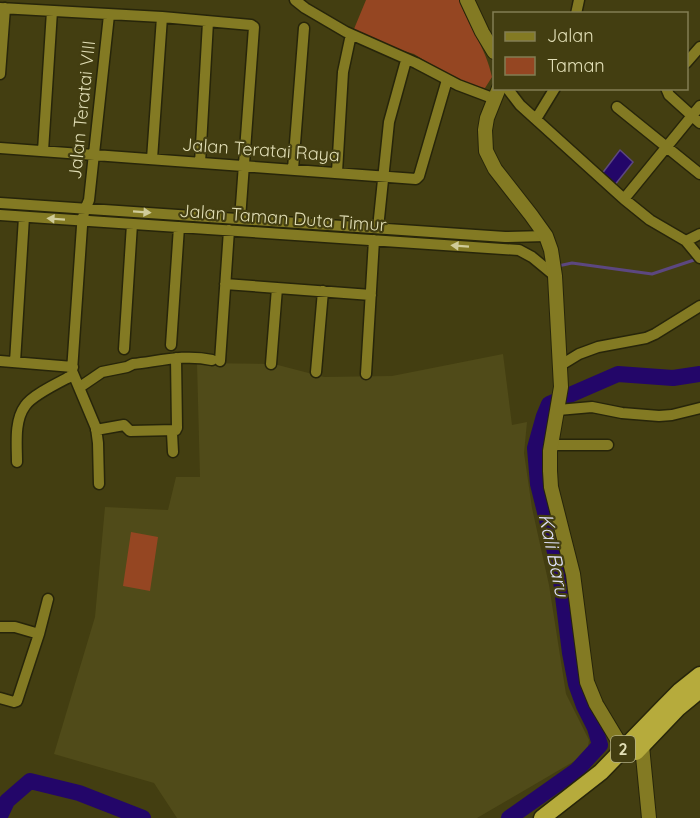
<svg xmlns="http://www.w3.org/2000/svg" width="700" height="818" viewBox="0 0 700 818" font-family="Quicksand,sans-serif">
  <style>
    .built { fill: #504b19 }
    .green { fill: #954622 }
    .water { fill: #230669; stroke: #5c4780; stroke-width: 1.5 }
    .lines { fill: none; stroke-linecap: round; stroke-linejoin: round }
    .stream { stroke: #5c4780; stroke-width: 3 }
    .river { stroke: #230669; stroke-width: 16 }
    .minor-casing { stroke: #27250a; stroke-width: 13 }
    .secondary-casing { stroke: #27250a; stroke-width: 16 }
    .trunk-casing { stroke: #27250a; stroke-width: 19 }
    .minor { stroke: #837a23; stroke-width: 10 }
    .secondary { stroke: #837a23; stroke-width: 14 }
    .trunk { stroke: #b6ab3c; stroke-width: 16 }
    .oneway { fill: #cfcb99 }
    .labels { text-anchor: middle; stroke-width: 4.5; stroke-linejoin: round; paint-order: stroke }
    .shield { fill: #433e11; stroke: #b2af85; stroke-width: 1.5 }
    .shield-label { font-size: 16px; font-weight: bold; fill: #e2dfb7 }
    .street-label { font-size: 18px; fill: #e2dfb7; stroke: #433e11 }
    .water-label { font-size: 20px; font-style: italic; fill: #dedff9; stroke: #433e11 }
  </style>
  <rect width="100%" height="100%" fill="#433e11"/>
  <!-- built -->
  <path class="built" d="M503 354 512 425 527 422 524 453 532 508 549 585 566 694 589 740 588 747 578 759 477 818H177L154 783 54 754 95 617 105 507 168 510 176 477H200L197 363 274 364 324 377 392 376Z"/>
  <!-- green -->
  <path class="green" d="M366 0H459C469 27 486 48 492 77L485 88 476 87 458 81 414 54 383 45 354 29Z
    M131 532 158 537 150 591 123 586Z"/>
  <!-- water -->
  <path class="water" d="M620 150 633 162 614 186 601 175Z"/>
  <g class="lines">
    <!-- stream -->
    <path class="stream" d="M0 209 220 225
      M265 228 393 236
      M558 266 572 263 652 274 697 259"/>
    <!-- river -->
    <path class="river" d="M0 816 7 801 30 781 79 793 143 818
      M509 818 577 770 600 745 595 728 584 706 576 684 570 653 560 572 538 484 535 448 544 416 549 404 618 374 673 378 700 374"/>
    <defs>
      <path id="minor" d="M295 0 305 8 346 32 416 63 458 85 495 99
        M0 8 162 17 251 25 254 27 240 219
        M576 14 579 0
        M686 63 700 47
        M0 74 5 8
        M507 88 520 105 624 199 650 220 686 241 700 258
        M666 88 669 95 700 123
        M617 107 700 174
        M536 119 555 88
        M0 148 416 179 419 176 447 80
        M43 151 52 11
        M152 159 162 17
        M200 163 208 22
        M293 169 304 28
        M337 172 343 72 350 39
        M624 199 700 106
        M0 203 505 237 546 236
        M0 215 519 250 532 257 555 276
        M378 228 389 122 405 64
        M686 241 700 234
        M225 284 371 295
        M171 345 179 227
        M124 349 132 224
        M0 361 73 367
        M220 361 229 230
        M15 362 24 217
        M271 364 277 288
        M561 365 579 354 598 347 646 338 655 334 700 306
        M316 372 323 291
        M366 374 374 240
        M80 387 102 372 127 367 133 364C160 361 185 354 212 360
        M558 410 592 407 622 413 659 416 672 415 700 408
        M96 430 124 425 130 431 176 430
        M552 445H608
        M173 452 172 433 177 428 176 358
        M17 462C17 445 14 421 25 406 32 395 60 382 73 375
        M99 484 98 443 96 428 72 371 82 226 84 212 89 200 109 15
        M0 627H15L39 634
        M0 698 14 702 17 701 39 634 48 599"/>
      <path id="secondary" d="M467 0 482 32 494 52
        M499 88 487 118 485 130 486 151 495 169 531 215 546 236 551 250 555 276 561 387 550 451V471L551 487 573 574 587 682 596 704 623 749
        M642 746 649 818"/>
      <path id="trunk" d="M636 752 678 708 700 690
        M542 818 601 772 664 707 680 691 700 675"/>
    </defs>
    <!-- minor casing -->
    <use href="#minor" class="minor-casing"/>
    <!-- secondary casing -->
    <use href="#secondary" class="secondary-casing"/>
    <!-- trunk casing -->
    <use href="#trunk" class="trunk-casing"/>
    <!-- minor -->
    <use href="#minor" class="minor"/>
    <!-- secondary -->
    <use href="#secondary" class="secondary"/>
    <!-- trunk -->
    <use href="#trunk" class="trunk"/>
  </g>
  <!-- one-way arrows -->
  <defs><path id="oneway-solid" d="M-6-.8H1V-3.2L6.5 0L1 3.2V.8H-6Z" transform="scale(1.5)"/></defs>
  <g class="oneway">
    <use href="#oneway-solid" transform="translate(142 212) rotate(4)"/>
    <use href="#oneway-solid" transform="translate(56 219) rotate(-176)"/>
    <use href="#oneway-solid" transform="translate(460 246) rotate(-176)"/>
  </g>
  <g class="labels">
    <!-- shield labels -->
    <rect class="shield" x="611" y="736" width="24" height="26" rx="4.5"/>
    <g class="shield-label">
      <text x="623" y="755">2</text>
    </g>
    <!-- street labels -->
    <g class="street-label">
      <text transform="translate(82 110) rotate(-84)" y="6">Jalan Teratai VIII</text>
      <text transform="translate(261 150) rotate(4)" y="6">Jalan Teratai Raya</text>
      <text transform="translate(283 218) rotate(4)" y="6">Jalan Taman Duta Timur</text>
    </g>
    <!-- water labels -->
    <g class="water-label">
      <text transform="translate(554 555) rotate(78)" y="7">Kali Baru</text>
    </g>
  </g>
  <!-- legend -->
  <rect x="493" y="12" width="195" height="78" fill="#433e11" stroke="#837e53" stroke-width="1.5"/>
  <rect x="505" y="32" width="30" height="9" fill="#837a23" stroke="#837e53" stroke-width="1.5"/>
  <text x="547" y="42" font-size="18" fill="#e2dfb7">Jalan</text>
  <rect x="505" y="57" width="30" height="18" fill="#954622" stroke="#837e53" stroke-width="1.5"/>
  <text x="547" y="72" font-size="18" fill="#e2dfb7">Taman</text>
</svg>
